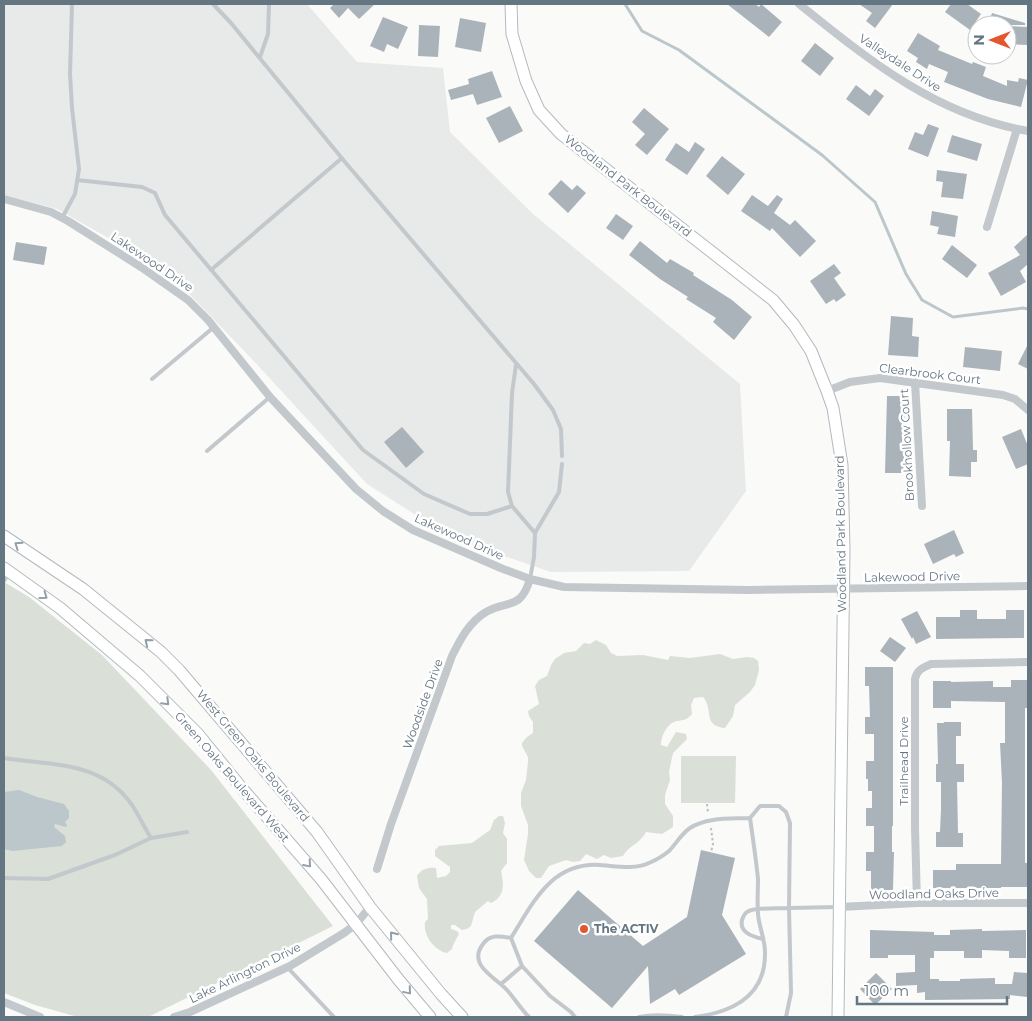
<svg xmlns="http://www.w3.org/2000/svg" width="1032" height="1021" viewBox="0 0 1032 1021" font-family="Montserrat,sans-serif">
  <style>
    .built { fill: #e8e9e9 }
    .green { fill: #dadfd7 }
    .water { fill: #bbc7cb }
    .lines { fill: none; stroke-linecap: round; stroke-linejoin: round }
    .stream { stroke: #bbc7cb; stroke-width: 3 }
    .building { fill: #aab3b9 }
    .secondary-casing { stroke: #b3babf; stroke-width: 13 }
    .path { stroke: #bbbfc2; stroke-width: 2; stroke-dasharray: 2.5 2.5; stroke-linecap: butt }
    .lane { stroke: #c3c8cc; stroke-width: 4 }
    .street { stroke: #c3c8cc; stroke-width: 8 }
    .secondary { stroke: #fff; stroke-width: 11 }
    .oneway { stroke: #939fa8 }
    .poi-dot { fill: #e4572e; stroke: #fff; stroke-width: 2 }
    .labels { text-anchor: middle; stroke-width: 5; stroke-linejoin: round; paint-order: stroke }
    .street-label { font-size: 12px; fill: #657683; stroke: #fff }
    .poi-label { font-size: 12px; font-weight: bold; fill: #657683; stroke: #fff; text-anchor: start }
  </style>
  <rect width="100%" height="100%" fill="#fafaf8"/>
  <!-- built -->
  <path class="built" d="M4 4H307L357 62 443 68 450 132 533 214 740 384 746 491 689 571 551 572 452 538 367 484 250 357 167 271 57 209 4 195Z"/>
  <!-- green -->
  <path class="green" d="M4 582 29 597 102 655 211 770 333 926 148 1017H78L35 1005 4 993Z
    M596 640 606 645 611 653 617 656 643 655 668 660 670 656 690 658 720 654 733 659 747 657 754 658 758 661 759 670 755 685 750 692 735 705 733 716 725 728C702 726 714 709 703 697L694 698 691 705 692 714C687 720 684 720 677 721 667 723 661 736 661 745L667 747 676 732 686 734 687 739 673 753 669 772 670 780 665 795V804L673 816V827L662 834 646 832C640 844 629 845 623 856L611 858 604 855 597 859 586 854 580 861 573 862 566 860 549 866 541 878H536L529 871 524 860 528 834V825L521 806V793L526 780 528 762V757L522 746V743L527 737 533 733V722L529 716 528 711 539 704 535 686 539 680 547 676 551 665 555 659 564 653 576 651 584 643 590 644Z
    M681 756H736L735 803H681Z
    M499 816H503L505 823 503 833 507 839V863L501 871C504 884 505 897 491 903L488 901 475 912 471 926 467 929 462 930 455 925H451V929L457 931 459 934 453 945 452 949 447 953C434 950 423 935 425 922L428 919 427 899 419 888 417 876C421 869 428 867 436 868L437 878 446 876 450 872V867L435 856V850L439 846 472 843 490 830 494 820Z"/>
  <!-- water -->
  <path class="water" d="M19 790 37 797 64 804 69 811V818L65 822 67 825 66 827 55 824 54 827 65 836 66 842 62 846 12 851 4 849V792Z"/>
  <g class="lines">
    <!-- stream -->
    <path class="stream" d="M625 4 642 31 679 50 822 155 875 202 906 274 922 300 953 317 1023 308 1028 309"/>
  </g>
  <!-- building -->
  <path class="building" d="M334 4H375L359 19 348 8 339 18 330 8Z
    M727 4H755L759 7 761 4 782 22 769 37Z
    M859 4H893L875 28 866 21 872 13Z
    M951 4H967L981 14 970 30 945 12Z
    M992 13 1025 23V25H988Z
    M383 17 408 27 398 49 387 44 384 52 370 46Z
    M460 18 486 23 481 52 455 47Z
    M419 25 440 26 438 57 418 56Z
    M1007 26 1028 27V45L1007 44Z
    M918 33 940 46 938 50 972 64 973 62 986 67 983 76 1007 86V80L1018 82 1019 78 1028 80 1021 107 988 99 944 82 948 72 929 64 927 69 916 62 918 58 907 51Z
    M815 43 834 58 820 76 801 61Z
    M492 71 502 97 477 105 473 94 451 100 448 90 469 84 468 79Z
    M856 85 870 96 875 89 884 96 869 116 846 99Z
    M510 106 523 131 499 143 486 118Z
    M644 108 669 129 647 155 635 145 645 134 632 122Z
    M928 124 939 128 928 157 908 149 915 132 923 135Z
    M952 135 982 144 977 161 947 152Z
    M695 142 705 149 687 175 665 160 676 143 689 152Z
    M722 156 745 174 728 195 706 176Z
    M937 170 967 174 963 199 941 197 943 182 936 181Z
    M561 180 572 190 577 185 586 193 568 213 548 194Z
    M752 195 768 206 777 195 783 199 774 213 790 225 795 220 816 241 800 257 772 228 770 231 741 211Z
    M932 211 958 216 955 237 937 234 939 227 930 225Z
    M616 214 633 226 623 240 606 228Z
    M1028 234V264L1020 271 1026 282 1001 296 988 273 1020 255 1014 247Z
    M640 241 667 263 670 259 694 273 693 275 732 300 752 317 734 340 713 322 716 318 686 299 688 297 660 279 629 255Z
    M16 242 47 247 44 265 13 260Z
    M952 245 977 265 967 278 942 259Z
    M834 264 841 273 834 278 846 295 836 302 834 299 826 304 810 281Z
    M891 316 913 318 912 336 919 337 918 357 888 355Z
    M1028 344V369L1018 364Z
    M965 347 1002 351 1000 371 963 367Z
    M887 396H905L904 473H885Z
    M947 409H972L973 450H977V462H971V477L949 476 950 441H947Z
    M402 427 424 452 406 468 384 442Z
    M1021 429 1028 446V464L1016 469 1002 437Z
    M954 530 964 553 956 557 954 554 933 564 924 544Z
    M960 610H977V619H1006V610H1024V638L936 639V617H960Z
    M917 611 931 637 916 644 913 637 912 639 901 619Z
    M890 637 906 648 895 662 880 651Z
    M865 667H893V826H892V852H894L893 890H871V871H866V852H874V826H866V808H872V791H868V779H866V761H874V734H865V717H870L869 686H865Z
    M1011 680H1028V708H1025V863H1028V887H1001V888H933V870H956V864H1001L1002 782 1000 743H1005V702L951 701V708H933V681H951V682L993 681V687H1011Z
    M944 722H961V736H956V764H964V782H957L958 833H963V847H936V832H940L941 809V782H936V764H938L937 723H944Z
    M701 850 735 858 722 915 746 954 679 995 675 989 650 1004 648 966 612 1008 534 941 578 890 643 946 687 917Z
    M982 929V931L1026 930V958H1009V951L982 950V958H964V951H934V958H930V979H939V981H960V979L995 978V984H1012L1014 972 1028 973 1027 997 1010 995V999L925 1000V992L917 993V985L896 986V973L915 972V955H888V958H870V930L934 932V935H950V930Z
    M876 973 892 989 875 1005 860 989Z"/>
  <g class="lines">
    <defs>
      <path id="secondary" d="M511 4 512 34 526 81 539 110 561 134 773 300 794 325 811 351 827 391 833 408 842 465 844 549 838 1017
        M4 536 83 589 161 652 179 670 317 832 370 907 441 994 462 1017
        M4 568 60 608 140 676 198 734 240 786 321 879 398 979 430 1017"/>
    </defs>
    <!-- secondary casing -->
    <use href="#secondary" class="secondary-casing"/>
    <!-- path -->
    <path class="path" d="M707 804 708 813
      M711 828 713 844 711 852"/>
    <!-- lane -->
    <path class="lane" d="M213 4 231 23 345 162 534 384 553 410 561 429 562 456
      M260 57 268 34 269 4
      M77 180 142 187 155 193 165 215 363 450 424 494 470 514H487L512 506
      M62 218 75 194 79 169 72 108 70 74 72 4
      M211 270 342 158
      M516 365 512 393 508 492 512 506 535 533
      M152 379 214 327
      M207 451 270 397
      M530 579 534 557 535 533 559 492 562 464
      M4 581 9 573
      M4 758C51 766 101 760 132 805 139 816 145 828 151 838L187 832
      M4 878 48 879 115 855 151 838
      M511 938C533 903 551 862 600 865 616 866 634 870 649 863 656 860 663 856 669 851 676 844 681 834 690 828 707 817 730 819 750 818
      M288 968 334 1017
      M501 984 522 966
      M529 1017C521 1009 515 999 507 990 495 977 467 965 483 944 490 934 500 936 511 938L522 966 550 996 571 1012 575 1017
      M639 1017C654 1014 667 1015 682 1017
      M695 1017C733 1012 766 996 765 952 765 939 759 927 758 914 757 902 758 891 758 879 756 859 753 839 750 818L760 806H779L786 812 790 823 789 908C780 909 756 907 749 911 745 912 743 917 742 920 739 933 754 937 763 939
      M786 1017 791 993 789 908 837 907"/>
    <!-- street -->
    <path class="street" d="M799 4C870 61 936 115 1028 131
      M4 199 51 212 68 221 141 267 188 300 208 320 270 397 356 489 383 511 413 530 503 569 530 579 564 587 748 590 1028 586
      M987 227 1017 129
      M915 382 922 506
      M827 391 850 382 880 378 1003 395 1015 399 1028 410
      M377 869 391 824 452 656C460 640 469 622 486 612 508 600 521 610 530 579
      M917 903 915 828V679C917 670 922 668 931 664L1028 662
      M840 907 917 903H1028
      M4 1002 40 1017
      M174 1017 190 1012 290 966 344 933 356 924 370 907"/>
    <!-- secondary -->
    <use href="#secondary" class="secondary"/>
  </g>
  <!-- one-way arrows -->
  <defs><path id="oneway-chevron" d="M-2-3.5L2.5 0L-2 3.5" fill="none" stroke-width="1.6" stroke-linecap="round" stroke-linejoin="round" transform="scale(1.25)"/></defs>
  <g class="oneway">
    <use href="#oneway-chevron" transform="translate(18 545) rotate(-146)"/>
    <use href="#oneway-chevron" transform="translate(44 596) rotate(36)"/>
    <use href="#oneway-chevron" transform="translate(148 642) rotate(-141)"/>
    <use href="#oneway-chevron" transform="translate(166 702) rotate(45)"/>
    <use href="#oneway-chevron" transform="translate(308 864) rotate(49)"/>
    <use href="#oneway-chevron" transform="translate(393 935) rotate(-129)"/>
    <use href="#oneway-chevron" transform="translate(408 991) rotate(50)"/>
  </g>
  <!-- markers -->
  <circle class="poi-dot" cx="584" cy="929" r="5"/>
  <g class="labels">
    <!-- street labels -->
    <g class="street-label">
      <text transform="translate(900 63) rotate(33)" y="4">Valleydale Drive</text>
      <text transform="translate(628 186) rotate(38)" y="4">Woodland Park Boulevard</text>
      <text transform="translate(152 262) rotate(34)" y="4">Lakewood Drive</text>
      <text transform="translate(930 374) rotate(7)" y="4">Clearbrook Court</text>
      <text transform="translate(907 445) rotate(-93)" y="4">Brookhollow Court</text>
      <text transform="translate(841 534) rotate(-91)" y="4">Woodland Park Boulevard</text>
      <text transform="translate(459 537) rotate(24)" y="4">Lakewood Drive</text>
      <text transform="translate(912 577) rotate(-1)" y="4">Lakewood Drive</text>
      <text transform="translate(423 704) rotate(-70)" y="4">Woodside Drive</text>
      <text transform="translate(253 756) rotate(50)" y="4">West Green Oaks Boulevard</text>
      <text transform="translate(904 761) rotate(-90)" y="4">Trailhead Drive</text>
      <text transform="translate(232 777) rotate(49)" y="4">Green Oaks Boulevard West</text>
      <text transform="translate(934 894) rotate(-1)" y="4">Woodland Oaks Drive</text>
      <text transform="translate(245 973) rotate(-26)" y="4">Lake Arlington Drive</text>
    </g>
    <!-- poi labels -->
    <g class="poi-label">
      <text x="594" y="933">The ACTIV</text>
    </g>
  </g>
  <!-- border -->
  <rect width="1032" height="1021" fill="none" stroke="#657683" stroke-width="10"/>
  <!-- north arrow -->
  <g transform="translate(992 40) rotate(270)"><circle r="24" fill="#ffffff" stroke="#c1c8cd"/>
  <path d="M0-4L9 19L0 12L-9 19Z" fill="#e4572e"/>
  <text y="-8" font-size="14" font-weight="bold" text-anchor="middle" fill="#657683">N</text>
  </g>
  <!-- scale -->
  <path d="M857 996v8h150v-8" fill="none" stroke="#657683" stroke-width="2.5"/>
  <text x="864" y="996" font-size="15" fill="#657683" stroke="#ffffff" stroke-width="4" paint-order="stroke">100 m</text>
</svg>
